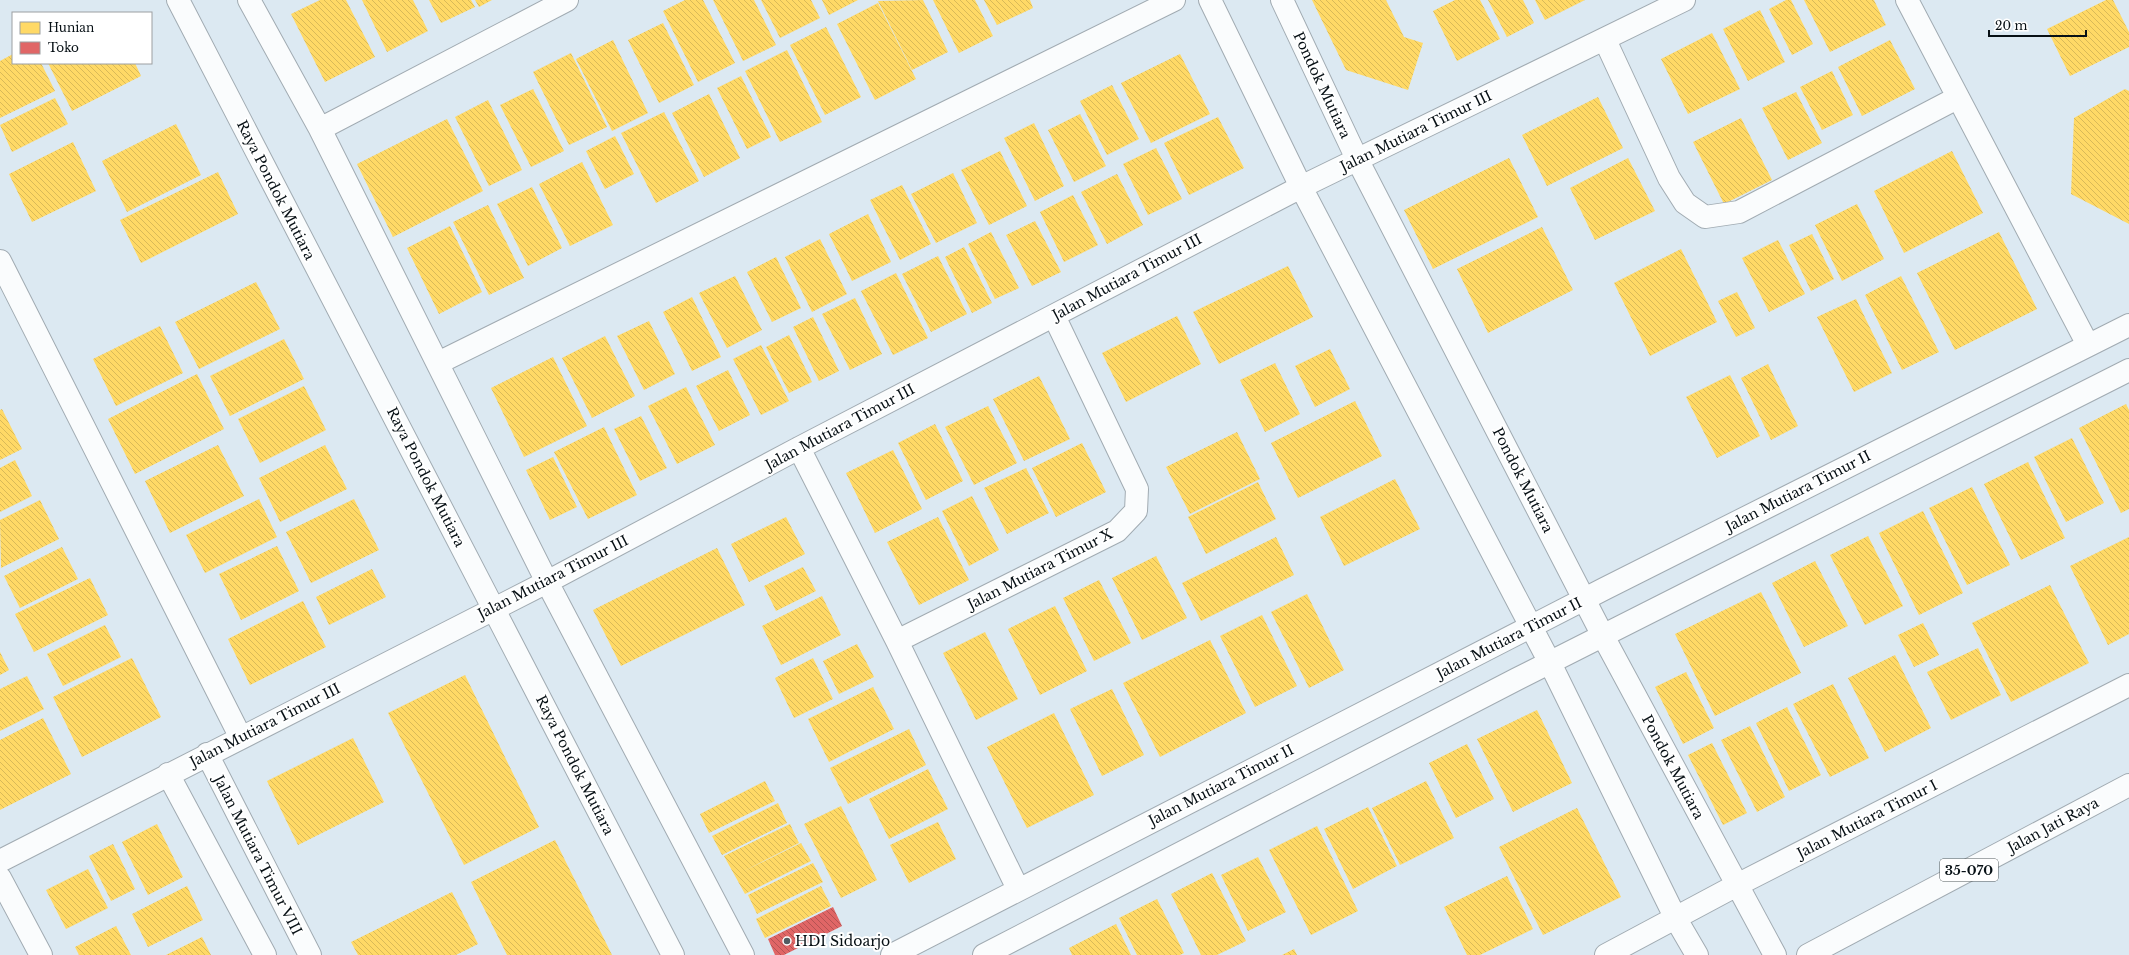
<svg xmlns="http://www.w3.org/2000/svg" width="2129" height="955" viewBox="0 0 2129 955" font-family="'Libre Baskerville',serif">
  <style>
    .homes { fill: url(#homes-back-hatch) }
    .shops { fill: url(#shops-back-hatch) }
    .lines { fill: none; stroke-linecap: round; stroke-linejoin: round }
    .minor-casing { stroke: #a1abb2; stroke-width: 24 }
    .primary-casing { stroke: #a1abb2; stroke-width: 24 }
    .minor { stroke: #fafcfd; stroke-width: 22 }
    .primary { stroke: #fafcfd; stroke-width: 22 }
    .poi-dot { fill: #525c62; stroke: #fff; stroke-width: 1.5 }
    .labels { text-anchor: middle; stroke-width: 4; stroke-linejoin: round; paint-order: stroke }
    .shield { fill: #fff; stroke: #51585b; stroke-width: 1 }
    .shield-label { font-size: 13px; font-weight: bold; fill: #071015 }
    .street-label { font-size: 14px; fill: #071015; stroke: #fff }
    .poi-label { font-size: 14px; fill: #071015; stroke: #fff; text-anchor: start }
  </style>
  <defs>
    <pattern id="homes-back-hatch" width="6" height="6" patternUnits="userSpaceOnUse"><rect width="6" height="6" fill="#ffd966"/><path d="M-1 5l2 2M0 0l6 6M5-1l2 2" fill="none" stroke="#d9b958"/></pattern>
    <pattern id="shops-back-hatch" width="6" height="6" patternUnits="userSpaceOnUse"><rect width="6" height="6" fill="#e06666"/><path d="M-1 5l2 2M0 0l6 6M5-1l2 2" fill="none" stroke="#b45353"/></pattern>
  </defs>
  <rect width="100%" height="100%" fill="#dce9f2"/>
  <!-- homes -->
  <path class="homes" d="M320 0H346L375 57 325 82 291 14Z
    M362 0H413L428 31 387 52Z
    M429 0H471L475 7 441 23Z
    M475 0H492L479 7Z
    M685 0H703L735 63 698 82 663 11Z
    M713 0H754L776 45 743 61Z
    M761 0H811L820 18 780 38Z
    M822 0H858L829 15Z
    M923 0 948 52 912 70 878 1Z
    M933 0H975L993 36 959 53Z
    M984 0H1030L1033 8 997 25Z
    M1312 0H1386L1404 37 1423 43 1408 90 1346 70Z
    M1455 0H1480L1500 39 1457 61 1433 11Z
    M1488 0H1523L1534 23 1507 37Z
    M1535 0H1585L1545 20Z
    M1786 0H1791L1813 44 1792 55 1769 9Z
    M1804 0H1874L1886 25 1830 52Z
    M2106 0H2113L2129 32V47L2070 76 2047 29Z
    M878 3 916 79 875 100 837 24Z
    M1760 10 1785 62 1748 81 1723 29Z
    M663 23 694 85 659 103 628 40Z
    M826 27 861 97 825 115 790 45Z
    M1712 33 1740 89 1688 114 1661 59Z
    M613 40 648 113 612 131 576 59Z
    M1890 40 1915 89 1862 116 1838 67Z
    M787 50 822 122 780 142 745 71Z
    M571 53 607 127 569 145 533 72Z
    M13 54V63H41L55 91 0 118V61Z
    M1180 54 1210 114 1151 143 1121 83Z
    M48 63H135L141 76 72 111Z
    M1832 71 1853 115 1822 130 1800 87Z
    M741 76 771 137 747 149 717 88Z
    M1112 85 1139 139 1107 155 1080 101Z
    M533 89 564 151 531 167 500 105Z
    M2125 89 2129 91V224L2071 194 2074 118Z
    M1796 92 1822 143 1788 160 1762 108Z
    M709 94 740 158 704 177 672 113Z
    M1598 97 1623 148 1547 186 1522 135Z
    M55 98 68 124 12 152 0 125Z
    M488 100 522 170 489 186 455 117Z
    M664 112 699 181 656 203 621 133Z
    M1080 114 1106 166 1074 182 1048 130Z
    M1218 117 1244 168 1189 195 1164 143Z
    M1741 118 1772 180 1724 204 1693 142Z
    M447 119 483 191 393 237 357 164Z
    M1034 123 1064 186 1035 201 1004 138Z
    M176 124 201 175 127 212 102 161Z
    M615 136 634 174 605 189 586 151Z
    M73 142 96 191 32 222 9 174Z
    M1156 148 1182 199 1148 215 1123 164Z
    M1000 151 1027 206 989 225 961 170Z
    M1952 151 1983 213 1904 253 1874 191Z
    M1509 158 1538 217 1433 269 1404 210Z
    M1628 158 1655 211 1595 240 1570 188Z
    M582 162 613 225 570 246 539 184Z
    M218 172 238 214 141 263 120 220Z
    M953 173 977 223 936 243 911 194Z
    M1117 174 1143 225 1107 244 1081 192Z
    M902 185 931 244 900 260 870 200Z
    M532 187 562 248 528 266 497 204Z
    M1073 195 1098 245 1064 262 1040 212Z
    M1857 204 1884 259 1842 281 1815 225Z
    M488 205 524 278 489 295 453 222Z
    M868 214 891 262 852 281 829 234Z
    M1035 221 1061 272 1032 286 1006 235Z
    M450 226 482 292 439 314 407 248Z
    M1542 227 1573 290 1488 333 1457 269Z
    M991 232 1019 288 995 299 968 244Z
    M1999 232 2037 309 1955 350 1917 273Z
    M1812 234 1834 279 1811 291 1789 245Z
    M820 239 847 294 812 312 785 257Z
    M1778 240 1805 294 1769 312 1742 258Z
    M964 247 992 303 972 313 945 257Z
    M1681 249 1717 322 1650 356 1614 283Z
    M938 256 967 314 931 332 902 274Z
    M776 257 801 308 772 322 747 272Z
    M1288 266 1313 317 1219 364 1193 312Z
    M896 273 928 338 893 355 861 291Z
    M735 276 762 330 727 348 699 293Z
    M1901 276 1939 352 1902 370 1865 295Z
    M256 282 280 329 199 369 175 322Z
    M1737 292 1755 328 1736 337 1718 301Z
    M692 297 721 357 692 371 663 312Z
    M855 298 882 354 850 370 822 314Z
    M1856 299 1892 373 1854 392 1817 317Z
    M1177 316 1201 364 1126 402 1102 353Z
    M813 317 839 371 819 381 793 327Z
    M649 321 675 374 644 390 617 336Z
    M160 326 183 373 116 406 93 359Z
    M789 335 812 382 789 393 766 347Z
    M605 336 635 396 592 418 562 358Z
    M284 339 304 379 230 416 210 376Z
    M761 345 789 401 761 415 733 359Z
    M1330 349 1350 389 1315 407 1295 366Z
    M553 357 587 426 524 457 491 388Z
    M1275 363 1300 414 1265 432 1240 380Z
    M1768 364 1798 426 1771 440 1741 378Z
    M728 370 750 415 719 431 696 386Z
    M197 374 224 429 135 474 108 419Z
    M1730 375 1760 436 1717 458 1686 397Z
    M1039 376 1070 439 1024 461 993 399Z
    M304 386 326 430 260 463 238 419Z
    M686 387 715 445 677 464 648 406Z
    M1355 401 1382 456 1298 498 1271 443Z
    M2126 404 2129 410V509L2121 513 2079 428Z
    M988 406 1017 463 974 485 945 427Z
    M2 409 22 449 0 460V410Z
    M641 416 667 468 640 481 614 429Z
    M935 424 963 481 926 500 898 443Z
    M604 427 637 495 588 519 554 452Z
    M1237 432 1260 479 1190 514 1166 467Z
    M2072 438 2104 503 2066 522 2034 457Z
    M1082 443 1106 492 1056 517 1032 468Z
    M218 445 244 496 170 533 145 481Z
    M325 445 347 489 280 522 259 478Z
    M893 450 922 509 875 533 846 473Z
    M553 457 577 507 550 520 526 470Z
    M15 460 32 496 0 512V468Z
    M2028 462 2065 538 2021 560 1984 484Z
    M1026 468 1049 513 1007 534 984 488Z
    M1395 479 1420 529 1344 566 1320 517Z
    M1258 482 1276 519 1206 554 1188 517Z
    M1972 487 2010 565 1967 585 1929 508Z
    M972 496 999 550 969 566 942 511Z
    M259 499 277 537 205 573 186 535Z
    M354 499 379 550 311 583 286 532Z
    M40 500 59 539 1 568 0 520Z
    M1923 511 1963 593 1919 615 1879 533Z
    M786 517 805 554 749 582 731 544Z
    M938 517 969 580 919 605 887 542Z
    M1868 536 1903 606 1865 625 1830 555Z
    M1276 537 1294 575 1201 621 1182 583Z
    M2129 537V634L2108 645 2070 566Z
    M277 546 299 591 241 620 219 574Z
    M62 547 78 579 20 608 4 576Z
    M717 548 745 605 621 666 593 610Z
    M1156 556 1187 618 1142 640 1112 578Z
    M1815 561 1848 626 1804 647 1772 583Z
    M803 567 816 591 776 611 764 586Z
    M372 569 386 597 329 625 316 597Z
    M90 578 108 615 34 652 15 614Z
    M1099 580 1131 643 1094 661 1063 598Z
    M2050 585 2089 663 2011 702 1972 623Z
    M1761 592 1801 673 1715 716 1675 634Z
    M1307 594 1344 670 1309 688 1271 612Z
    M822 596 841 635 781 665 762 626Z
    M303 601 326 647 250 685 228 639Z
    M1055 606 1087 671 1040 695 1008 629Z
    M1262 615 1297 686 1255 707 1220 636Z
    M1923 623 1939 655 1914 667 1898 635Z
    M105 625 121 657 63 686 47 654Z
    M985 632 1018 699 976 720 943 653Z
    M1210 640 1246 713 1160 757 1123 683Z
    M857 644 874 677 839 694 823 661Z
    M1978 648 2001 695 1951 720 1927 672Z
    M0 652 9 670 0 675Z
    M1895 655 1931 728 1885 752 1848 678Z
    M132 658 161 717 82 757 53 697Z
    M813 658 833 699 794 718 775 678Z
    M1686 672 1714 728 1683 744 1655 687Z
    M465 675 539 827 464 865 388 713Z
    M27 676 44 709 0 731V689Z
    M1833 684 1869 758 1830 777 1793 704Z
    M873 687 894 729 829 762 808 719Z
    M1112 689 1144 755 1102 776 1070 709Z
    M1787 707 1821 775 1789 791 1756 723Z
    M1537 710 1572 783 1513 812 1477 739Z
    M1054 713 1094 795 1027 828 987 747Z
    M43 718 71 774 0 810V740Z
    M1750 726 1785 797 1757 812 1721 740Z
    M909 729 926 765 848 804 830 768Z
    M353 738 384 802 298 845 267 781Z
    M1712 743 1747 813 1723 825 1688 755Z
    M1467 744 1494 799 1456 818 1429 763Z
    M928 769 948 809 889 839 869 799Z
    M765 781 775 801 709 833 700 814Z
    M1426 781 1454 838 1400 865 1372 808Z
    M778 803 787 823 722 855 712 836Z
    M841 806 877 880 841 898 804 824Z
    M1368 807 1397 866 1353 889 1324 829Z
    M1577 808 1621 897 1543 935 1499 847Z
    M938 822 956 859 909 883 890 845Z
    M157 824 183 877 148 895 122 842Z
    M790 824 799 843 744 871 801 843 811 861 745 894 724 856Z
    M1317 826 1358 911 1311 935 1269 850Z
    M555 840 612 955H507L471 882Z
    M113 844 135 889 111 901 89 856Z
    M1258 857 1286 912 1248 931 1221 875Z
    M813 863 823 882 757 914 748 895Z
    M88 869 108 908 66 929 46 890Z
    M1212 873 1246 941 1217 955H1201L1171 894Z
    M1507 876 1533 929 1480 955H1467L1444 907Z
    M187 886 203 920 148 947 132 914Z
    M821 886 831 906 765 938 756 919Z
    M452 892 478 944 456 955H358L351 942Z
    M1157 899 1184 953 1180 955H1137L1119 918Z
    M1116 924 1131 955H1072L1069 948Z
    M116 926 131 955H79L75 947Z
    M202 937 211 955H166Z
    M1294 949 1297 955H1282Z"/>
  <!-- shops -->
  <path class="shops" d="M833 907 842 926 784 955H775L768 939Z"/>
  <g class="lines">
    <defs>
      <path id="minor" d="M178 0 673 955
        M249 0 320 129 547 582 743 955
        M1210 0 1301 187 1550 663 1676 919 1697 955
        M1282 0 1357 159 1603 636 1775 955
        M1907 0 2088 345
        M1605 40 1669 178 1685 203 1705 217 1739 212 1957 98
        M320 129 567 0
        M0 261 241 738
        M438 363 1174 0
        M799 448 897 641 1018 889
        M897 641 1117 531 1136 511 1137 489 1054 316
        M207 754 310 955
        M168 774 265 955
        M0 861 547 582 799 448 1301 187 1684 0
        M0 878 41 955
        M892 955 1604 589 2129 325
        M984 955 1517 679 2129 370
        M1606 955 1737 885 2129 685"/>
      <path id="primary" d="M1808 955 2129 785"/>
    </defs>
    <!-- minor casing -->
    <use href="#minor" class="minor-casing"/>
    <!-- primary casing -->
    <use href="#primary" class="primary-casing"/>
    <!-- minor -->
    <use href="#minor" class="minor"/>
    <!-- primary -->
    <use href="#primary" class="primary"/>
  </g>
  <!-- markers -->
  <circle class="poi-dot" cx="787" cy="941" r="4"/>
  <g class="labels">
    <!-- shield labels -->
    <rect class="shield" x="1940" y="859" width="58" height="22" rx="3"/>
    <g class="shield-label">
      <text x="1969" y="875">35-070</text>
    </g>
    <!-- street labels -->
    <g class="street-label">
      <text transform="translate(1322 85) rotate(65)" y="5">Pondok Mutiara</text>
      <text transform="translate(1416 131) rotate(-26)" y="5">Jalan Mutiara Timur III</text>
      <text transform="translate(276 190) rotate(63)" y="5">Raya Pondok Mutiara</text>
      <text transform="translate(1127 277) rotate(-28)" y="5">Jalan Mutiara Timur III</text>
      <text transform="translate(840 427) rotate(-28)" y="5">Jalan Mutiara Timur III</text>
      <text transform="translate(426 477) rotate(63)" y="5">Raya Pondok Mutiara</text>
      <text transform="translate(1523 480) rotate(63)" y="5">Pondok Mutiara</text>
      <text transform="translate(1798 491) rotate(-27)" y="5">Jalan Mutiara Timur II</text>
      <text transform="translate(1040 569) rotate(-27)" y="5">Jalan Mutiara Timur X</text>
      <text transform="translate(553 577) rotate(-27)" y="5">Jalan Mutiara Timur III</text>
      <text transform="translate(1509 638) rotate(-27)" y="5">Jalan Mutiara Timur II</text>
      <text transform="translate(265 725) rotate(-27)" y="5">Jalan Mutiara Timur III</text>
      <text transform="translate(575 765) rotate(63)" y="5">Raya Pondok Mutiara</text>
      <text transform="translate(1673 767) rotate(62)" y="5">Pondok Mutiara</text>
      <text transform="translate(1221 785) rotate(-27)" y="5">Jalan Mutiara Timur II</text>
      <text transform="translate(1867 819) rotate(-27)" y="5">Jalan Mutiara Timur I</text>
      <text transform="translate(2053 825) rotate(-28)" y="5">Jalan Jati Raya</text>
      <text transform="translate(258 855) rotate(63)" y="5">Jalan Mutiara Timur VIII</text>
    </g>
    <!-- poi labels -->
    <g class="poi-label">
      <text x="795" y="946">HDI Sidoarjo</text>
    </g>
  </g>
  <!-- legend -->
  <rect x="12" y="12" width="140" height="52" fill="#ffffff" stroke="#9c9fa1"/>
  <rect x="20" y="22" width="20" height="12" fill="#ffd966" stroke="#9c9fa1"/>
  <text x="48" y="32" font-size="12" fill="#071015">Hunian</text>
  <rect x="20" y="42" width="20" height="12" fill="#e06666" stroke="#9c9fa1"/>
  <text x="48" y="52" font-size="12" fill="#071015">Toko</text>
  <!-- scale -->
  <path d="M1989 30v6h97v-6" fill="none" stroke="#071015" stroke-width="2"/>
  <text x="1995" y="30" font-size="12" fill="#071015" stroke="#ffffff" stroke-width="3" paint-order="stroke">20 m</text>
</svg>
